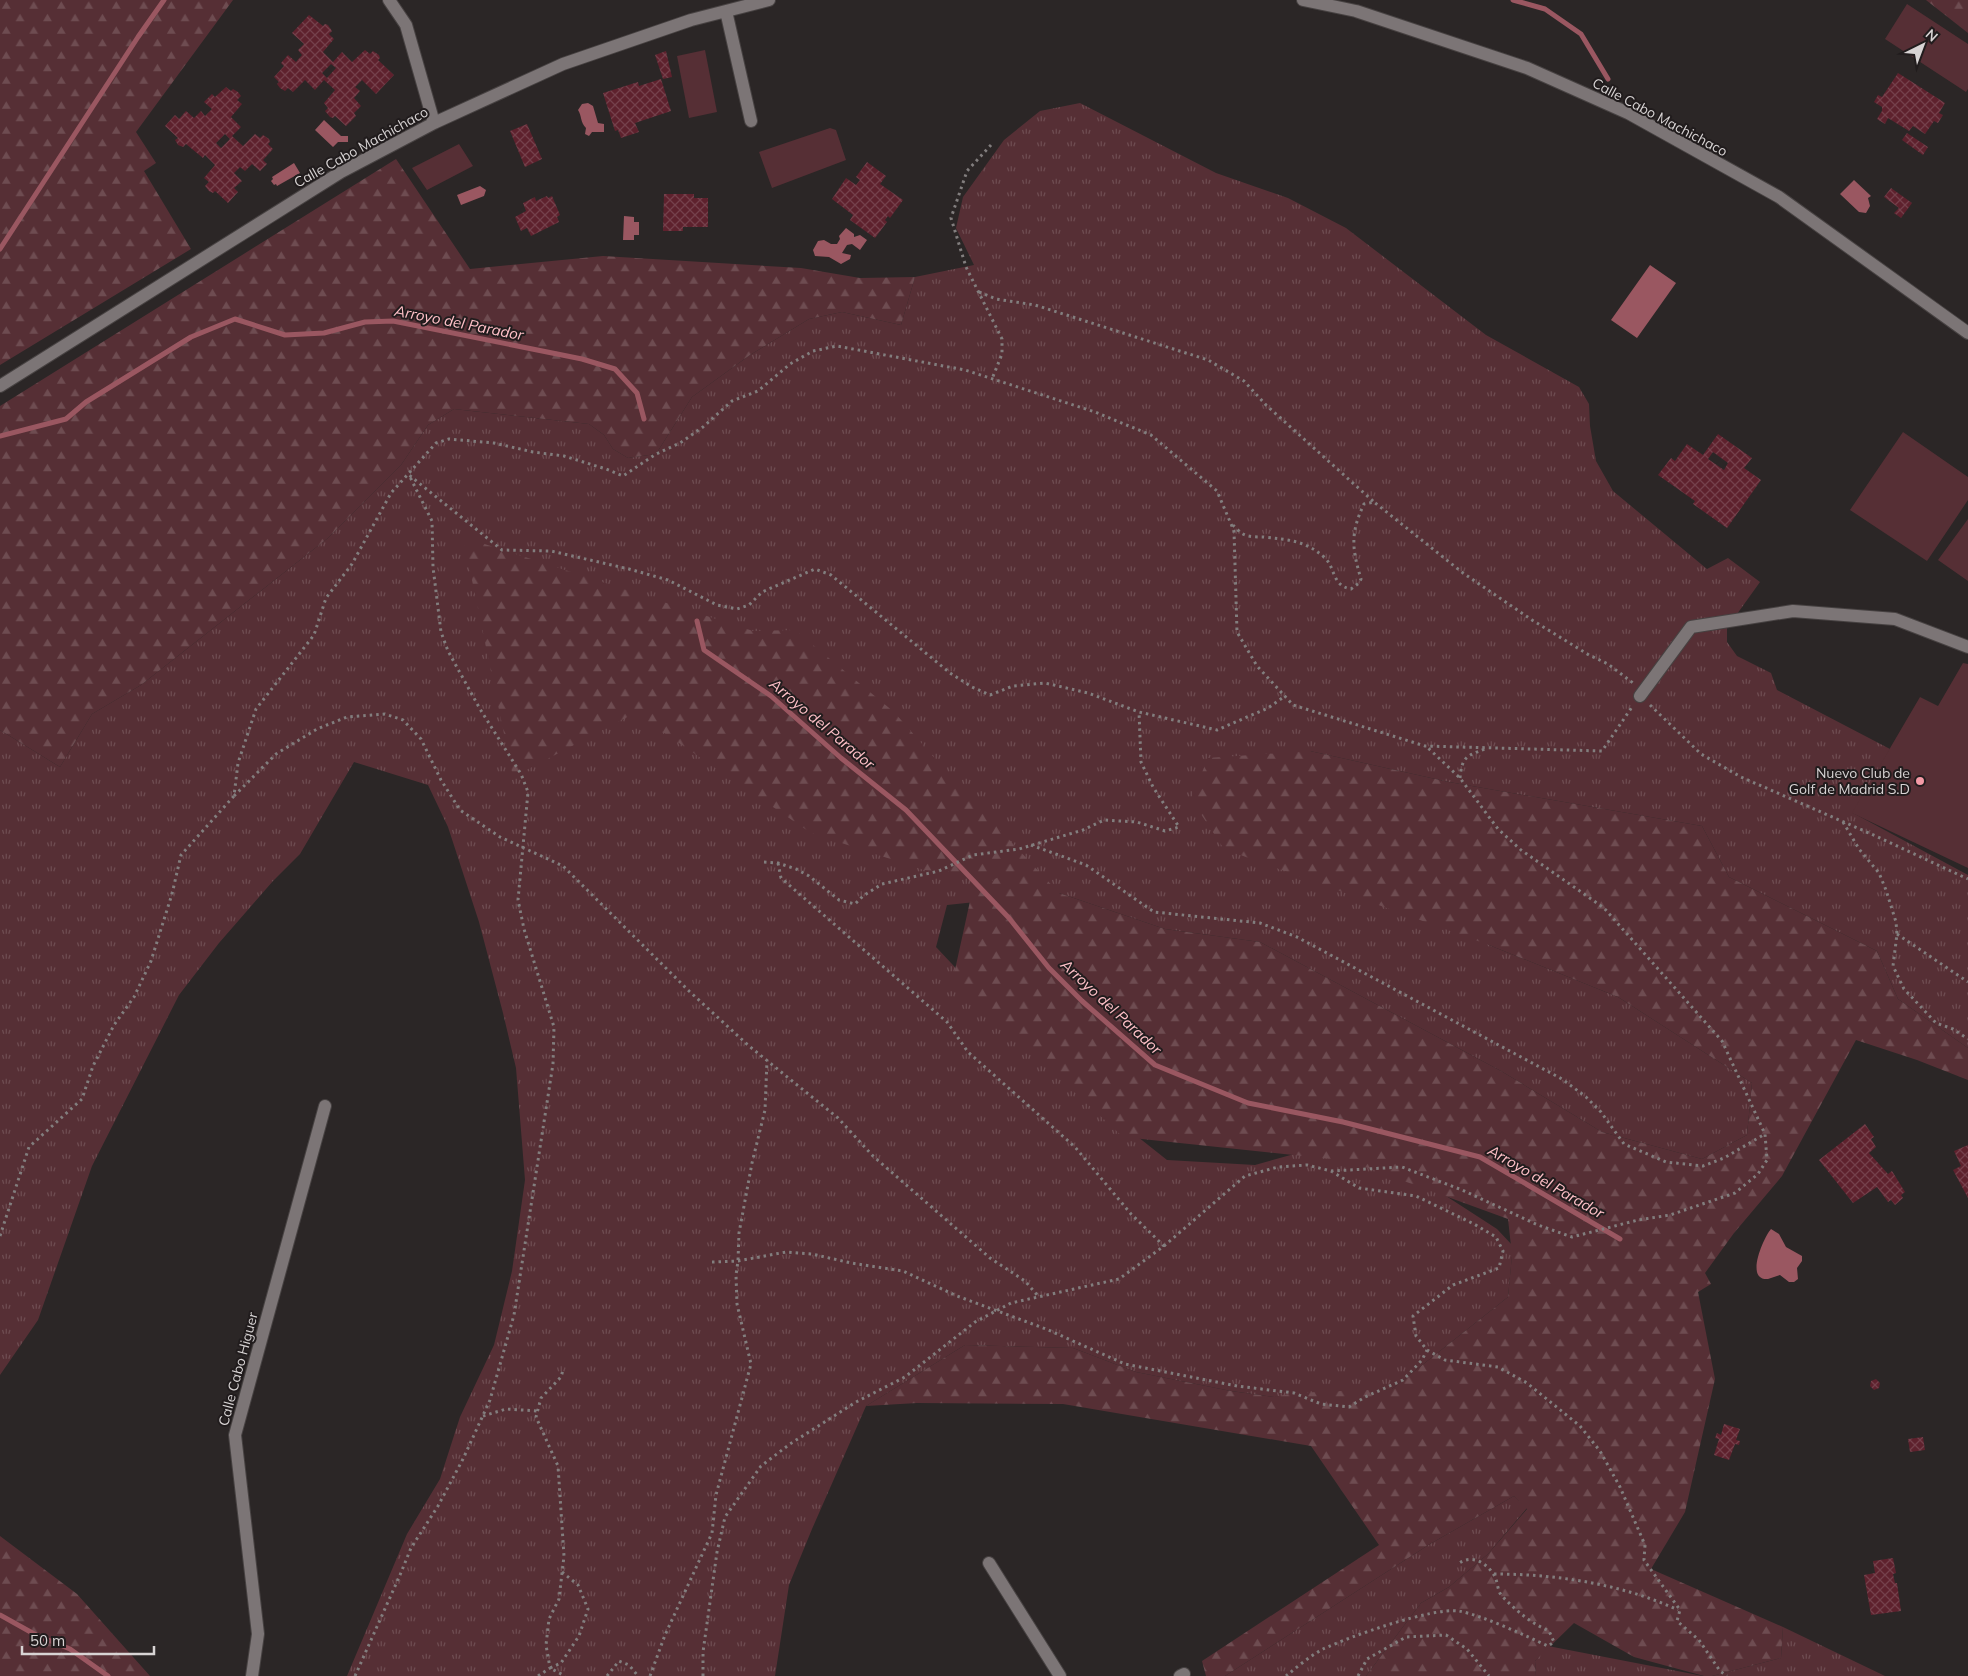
<svg xmlns="http://www.w3.org/2000/svg" width="1968" height="1676" viewBox="0 0 1968 1676" font-family="Mulish,sans-serif">
  <style>
    .grass { fill: url(#grass-tufts) }
    .forest { fill: url(#forest-firs) }
    .garden { fill: #562f35 }
    .water { fill: #9a5761 }
    .lines { fill: none; stroke-linecap: round; stroke-linejoin: round }
    .stream { stroke: #9a5761; stroke-width: 5 }
    .building { fill: url(#building-cross-hatch); fill-rule: evenodd }
    .minor-casing { stroke: #474242; stroke-width: 14 }
    .path { stroke: #827e7e; stroke-width: 3; stroke-dasharray: 2.5 4; stroke-linecap: butt }
    .minor { stroke: #7c7576; stroke-width: 12 }
    .poi-dot { fill: #f49aa6; stroke: #211c1d; stroke-width: 2 }
    .labels { text-anchor: middle; stroke-width: 4; stroke-linejoin: round; paint-order: stroke }
    .street-label { font-size: 14px; fill: #d8d4d4; stroke: #211c1d }
    .poi-label { font-size: 14px; fill: #d8d4d4; stroke: #211c1d; text-anchor: end }
    .water-label { font-size: 15px; font-style: italic; fill: #ffc1c8; stroke: #211c1d }
  </style>
  <defs>
    <pattern id="grass-tufts" width="24" height="20" patternUnits="userSpaceOnUse" patternTransform="scale(1.25)"><rect width="24" height="20" fill="#562f35"/><path d="M3 7l-1-3M5 7V3M7 7l1-3M15 17l-1-3M17 17v-4M19 17l1-3" fill="none" stroke="#6e4c51"/></pattern>
    <pattern id="forest-firs" width="22" height="20" patternUnits="userSpaceOnUse" patternTransform="scale(1.25)"><rect width="22" height="20" fill="#562f35"/><path d="M5 1l3.5 6h-7zM16 11l3.5 6h-7z" fill="#6e4c51"/></pattern>
    <pattern id="building-cross-hatch" width="8" height="8" patternUnits="userSpaceOnUse" patternTransform="scale(1.25)"><rect width="8" height="8" fill="#5e212d"/><path d="M0 0l8 8M0 8l8-8" fill="none" stroke="#74404b"/></pattern>
  </defs>
  <rect width="100%" height="100%" fill="#2b2626"/>
  <!-- grass -->
  <path class="grass" d="M1080 103 1216 173 1288 198 1346 228 1486 335 1579 387 1589 404 1590 426 1596 461 1613 491 1707 569 1728 558 1760 582 1727 628V642L1737 656 1771 673 1777 690 1890 749 1853 813 1968 875V1048L1898 999 1877 951 1729 877 1702 826 1449 782 1310 751 1489 945 1618 997 1752 1083 1747 1135 1702 1159 1602 1132 1501 1071 1260 942 1165 929 1059 893 947 905 936 947 1046 1064 1167 1160 1255 1165 1355 1137 1497 1229 1513 1246 1508 1297 1392 1389 1274 1397 1231 1391 1136 1372 1073 1348 965 1345 866 1406 812 1529 789 1585 775 1676H347L407 1534 440 1479 460 1417 494 1345 512 1271 525 1180 516 1068 503 1013 479 922 448 827 428 785 354 762 300 854 273 881 219 943 179 995 92 1166 38 1320 0 1375V730L60 767 92 714 141 685 328 538 401 465 428 425 454 409 589 424 604 435 613 449 628 458 656 454 692 397 750 355 809 319 842 312 901 325 915 277 974 265 956 228 963 197 1004 140 1040 111Z
    M1514 1496 1527 1508 1488 1554 1449 1587 1421 1603 1366 1676H1225L1430 1544Z
    M1783 1627 1885 1676H1712L1781 1658Z
    M1548 1646 1703 1676H1536L1535 1661Z"/>
  <!-- forest -->
  <path class="forest" d="M0 0H233L136 132 156 163 144 171 191 249 0 365Z
    M1926 0H1968V33Z
    M396 159 470 269 603 256 801 268 860 278 915 277 901 325 842 312 809 319 750 355 692 397 656 454 628 458 613 449 604 435 589 424 454 409 428 425 401 465 328 538 141 685 92 714 60 767 0 730V406Z
    M463 537 753 631 795 630 894 712 960 787 1059 893 1165 929 1260 942 1501 1071 1602 1132 1702 1159 1747 1135 1752 1083 1618 997 1489 945 1224 849 1191 799 1208 758 1310 751 1449 782 1702 826 1729 877 1877 951 1898 999 1968 1048V1080L1917 1060 1856 1040 1782 1176 1734 1233 1705 1273 1711 1284 1698 1292 1715 1379 1685 1512 1651 1569 1783 1627 1781 1658 1712 1676H1704L1634 1657 1574 1623 1535 1661 1536 1676H1366L1421 1603 1449 1587 1488 1554 1527 1509 1514 1496 1430 1544 1225 1676H1206L1202 1661 1379 1545 1311 1446 1063 1404 917 1403 866 1406 965 1345 1073 1348 1136 1372 1231 1391 1274 1397 1294 1393 1392 1389 1508 1297 1512 1255 1508 1219 1349 1161 1123 1137 953 979 972 892 1002 875 924 870 811 833 635 713 513 777Z
    M0 1536 77 1594 150 1676H0Z"/>
  <!-- garden -->
  <path class="garden" d="M1907 4 1968 44V89L1966 92 1885 39Z
    M705 50 717 112 689 118 677 56Z
    M830 128 836 130 846 160 772 188 759 152Z
    M459 144 473 166 427 190 412 168Z
    M1903 432 1968 477V500L1927 561 1850 510Z
    M1968 519V581L1938 560Z
    M1963 663 1968 664V868L1852 813 1920 697 1938 706Z"/>
  <!-- water -->
  <path class="water" d="M588 103 593 106 598 123 604 124V132H592L589 136 585 134 586 128C580 122 582 116 578 110L582 104Z
    M324 120 341 136H348V142H338L333 147 315 130Z
    M294 163 300 173 277 186 276 184 274 185 271 181 273 179 272 177Z
    M1854 180 1871 196 1868 198 1870 206 1866 213 1859 212 1840 194Z
    M480 186 486 190 484 196 461 205 457 195Z
    M624 216 634 217V222H639V235H634V240H623Z
    M846 228 854 234V237L860 235 867 240 860 250 852 244 847 245 842 253 851 255 850 259 841 264 829 257 815 256 813 250 818 241 824 240 831 244H837L840 239 839 236Z
    M1650 265 1676 283 1637 338 1611 320Z
    M1771 1229 1779 1234 1786 1247 1802 1256V1261L1797 1268 1798 1279 1794 1282H1789L1780 1275C1776 1276 1772 1278 1768 1279 1744 1281 1764 1237 1771 1229Z"/>
  <g class="lines">
    <!-- stream -->
    <path class="stream" d="M1513 0 1545 9 1581 34 1608 79
      M0 249 138 37 164 0
      M0 436 66 419 86 402 191 337 235 319 285 335 324 333 365 322 393 321 582 359 615 369 637 393 644 419
      M697 621 704 650 771 696 841 758 906 810 1009 918 1049 968 1082 1001 1155 1065 1248 1103 1343 1122 1480 1157 1620 1239
      M0 1615 36 1635 70 1649 108 1676"/>
  </g>
  <!-- building -->
  <path class="building" d="M309 15 323 26 325 24 328 25 332 31 329 34 334 39 323 52 333 62 342 52 352 62 365 50 370 54 373 51 379 55 380 58 378 60 394 75 376 94 362 80 355 87 360 91 354 98 361 106 354 113 356 116 346 126 335 116 333 118 330 117 325 111 328 108 324 103 335 90 324 80 315 90 305 80 293 92 288 88 285 91 280 88 277 84 279 82 274 77 284 66 281 63 288 55 296 62 302 55 298 50 304 44 292 33ZM331 64 336 68 327 78 322 73Z
    M666 51 672 77 663 79 655 55Z
    M1898 73 1945 103 1939 113 1943 115 1938 123 1934 121 1925 134 1913 126 1909 131 1888 118 1885 124 1877 119 1882 111V107L1874 102 1878 95 1882 97Z
    M661 79 671 111 635 123 639 132 621 138 618 130 615 131 603 93 638 82 639 86Z
    M226 87 231 91 233 89 238 92 241 96 237 100 242 104 231 117 241 127 232 136 243 146 255 134 260 138 263 135 269 139 270 142 268 144 273 149 263 160 267 164 260 171 252 164 245 171 240 167 234 173 242 181 234 188 238 192 228 203 215 191 213 193 209 191 205 186 209 182 204 178 215 165 205 155 203 158 186 144 183 147 178 145 175 140 178 138 165 126 175 115 179 119 186 111 194 118 201 111 205 116 212 109 204 102 212 94 215 97ZM225 134 230 139 221 148 216 143Z
    M527 124 542 159 525 167 510 131Z
    M1907 133 1928 147 1923 155 1902 140Z
    M867 162 886 176 880 184 903 200 890 218 888 216 885 220 887 222 875 238 850 220 853 215 832 199 846 178 856 185 860 180 856 177Z
    M1891 188 1912 203 1901 218 1894 213 1899 208 1884 197Z
    M664 194H694V198H708V227H683V231H663Z
    M547 196 548 198 552 196 560 215 557 217 559 222 531 236 527 228 521 231 515 217 526 211 523 203 535 197 536 201Z
    M1718 434 1752 458 1744 468 1761 480 1727 528 1693 504 1695 501 1658 475 1671 458 1675 461 1687 444 1703 455ZM1713 452 1728 463 1724 470 1708 459Z
    M1865 1124 1874 1137 1871 1139 1876 1147 1869 1153 1888 1174 1892 1171 1905 1192 1901 1195 1903 1198 1895 1205 1891 1200 1888 1202 1877 1187 1853 1203 1819 1160Z
    M1968 1145V1198L1953 1170 1961 1166 1954 1151Z
    M1876 1379 1880 1383 1879 1388 1874 1390 1870 1386 1871 1381Z
    M1724 1424 1740 1429 1736 1440 1740 1441 1739 1445 1735 1444 1729 1460 1714 1455 1719 1439 1715 1438 1717 1433 1721 1435Z
    M1923 1437 1925 1450 1910 1452 1908 1439Z
    M1893 1558 1896 1573 1893 1574 1895 1583H1897L1901 1611 1871 1615 1864 1575 1875 1573 1873 1561Z"/>
  <g class="lines">
    <defs>
      <path id="minor" d="M389 0 406 25 434 123
        M1303 0 1356 11 1527 68 1628 113 1779 197 1968 333
        M726 11 751 121
        M0 386 341 172 434 123 563 64 691 20 769 0
        M1640 696 1691 627 1793 611 1895 619 1968 647
        M989 1563 1060 1676
        M252 1676 258 1634 235 1435 325 1106
        M1180 1676 1184 1674"/>
    </defs>
    <!-- minor casing -->
    <use href="#minor" class="minor-casing"/>
    <!-- path -->
    <path class="path" d="M991 145 967 171 951 218 966 267 1002 339V354L992 379
      M979 292 996 299 1035 305 1208 360 1244 381 1266 405 1374 502
      M1233 525C1236 528 1240 533 1245 535 1250 537 1258 537 1264 537 1289 540 1305 540 1325 558 1335 567 1332 586 1351 589L1359 583 1361 579C1352 549 1350 533 1364 504L1374 502 1463 573 1532 620 1589 655 1608 664 1633 683
      M1650 705 1701 754 1741 777 1878 837 1968 879
      M1460 778C1462 757 1466 756 1485 749
      M234 796 276 754 317 729 347 717 385 714 403 720 421 739 441 780 460 810 500 837 563 866 689 991 749 1046 838 1118 873 1156 990 1258 1025 1281 1038 1296
      M1843 822 1859 849 1879 873 1886 890 1896 922 1897 934 1893 966 1904 989 1936 1023 1953 1029 1968 1039
      M1031 845 1086 865 1154 912 1260 923 1297 937 1562 1079 1586 1097 1601 1112 1624 1144 1666 1162 1703 1166 1724 1158 1765 1134
      M764 862 778 863 796 869 809 876 839 900 855 904 863 896 882 884 939 871 973 855 1019 849 1083 830 1104 820 1137 822 1165 831 1179 827 1153 787 1141 762 1139 712
      M778 863 781 878 947 1022 968 1052 1075 1147 1131 1214 1164 1246
      M1897 934 1968 982
      M1331 1171 1359 1188 1416 1196 1474 1224 1496 1237 1503 1251 1499 1268 1453 1285 1413 1316 1416 1336 1427 1350 1445 1360 1498 1367 1527 1383 1580 1426 1600 1451 1620 1487 1645 1545 1644 1560 1680 1610 1677 1621 1699 1640 1720 1671 1727 1676
      M0 1236 29 1147 82 1099 93 1066 114 1025 134 997 151 961 172 894 181 855 234 796 238 763 256 709 314 635 326 598 352 564 391 493 436 443 449 439 494 443 533 452 564 456 606 469 623 476 656 454 680 443 703 427 732 401 758 391 790 364 813 351 837 346 965 370 1095 412 1151 435 1217 491 1234 531 1237 632 1257 666 1293 705 1425 746 1602 751 1632 707
      M712 1262 738 1261 786 1252 812 1254 851 1263 903 1271 957 1296 1046 1329 1125 1364 1237 1386 1294 1393 1321 1404 1349 1407 1365 1397 1403 1380 1422 1360 1427 1350
      M483 1416 506 1409 538 1411
      M562 1572 578 1585 588 1609 579 1636 561 1663 550 1668 565 1676
      M1494 1574C1556 1574 1622 1584 1678 1610
      M355 1676 400 1575 411 1548 438 1506 463 1459 490 1400 514 1315 553 1064 554 1027 524 929 518 900 528 792 521 774 480 709 448 651 441 632 433 567 432 521 409 475 502 550 551 551 629 569 668 580 717 605 737 609 749 605 762 592 815 569 831 575 950 673 972 687 990 695 1013 686 1045 683 1088 693 1139 712 1217 730 1268 708 1285 696
      M538 1676 550 1668 546 1645 549 1619 559 1599 564 1556 558 1466 536 1417 541 1398 561 1377 563 1370
      M607 1676 619 1661 629 1665 638 1676
      M650 1676 665 1635 712 1533 716 1495 751 1364 737 1304 736 1275 738 1261 739 1233 752 1163 765 1110 767 1060
      M703 1676V1652L717 1552 725 1517 761 1466 790 1444 856 1402 905 1377 975 1322 1011 1303 1119 1279 1164 1246 1245 1176 1278 1167 1307 1165 1331 1171 1402 1167 1462 1190 1538 1225 1572 1237 1638 1220 1670 1215 1735 1193 1758 1174 1767 1160 1765 1134 1722 1041 1604 908 1521 850 1498 829 1460 778 1426 746
      M1286 1676C1297 1667 1310 1656 1323 1649 1349 1637 1432 1607 1459 1611 1484 1616 1524 1635 1548 1646L1554 1642 1549 1631C1531 1623 1516 1611 1502 1596 1497 1591 1498 1581 1494 1575 1486 1562 1471 1554 1458 1564
      M1358 1676 1367 1659 1406 1637 1446 1635 1467 1649 1489 1676"/>
    <!-- minor -->
    <use href="#minor" class="minor"/>
  </g>
  <!-- markers -->
  <circle class="poi-dot" cx="1920" cy="781" r="5"/>
  <g class="labels">
    <!-- street labels -->
    <g class="street-label">
      <text transform="translate(1660 117) rotate(28)" y="5">Calle Cabo Machichaco</text>
      <text transform="translate(361 147) rotate(-29)" y="5">Calle Cabo Machichaco</text>
      <text transform="translate(238 1369) rotate(-75)" y="5">Calle Cabo Higuer</text>
    </g>
    <!-- poi labels -->
    <g class="poi-label">
      <text x="1910" y="778">Nuevo Club de<tspan x="1910" dy="16">Golf de Madrid S.D</tspan></text>
    </g>
    <!-- water labels -->
    <g class="water-label">
      <text transform="translate(459 323) rotate(11)" y="5">Arroyo del Parador</text>
      <text transform="translate(822 724) rotate(40)" y="5">Arroyo del Parador</text>
      <text transform="translate(1111 1007) rotate(43)" y="5">Arroyo del Parador</text>
      <text transform="translate(1546 1182) rotate(30)" y="5">Arroyo del Parador</text>
    </g>
  </g>
  <!-- north arrow -->
  <g transform="translate(1923 45) rotate(42)" stroke="#211c1d" stroke-width="4" paint-order="stroke">
  <path d="M0-4L9 19L0 12L-9 19Z" fill="#d8d4d4"/>
  <text y="-8" font-size="14" font-weight="bold" text-anchor="middle" fill="#d8d4d4">N</text>
  </g>
  <!-- scale -->
  <path d="M22 1646v8h132v-8" fill="none" stroke="#d8d4d4" stroke-width="2.5"/>
  <text x="30" y="1646" font-size="15" fill="#d8d4d4" stroke="#211c1d" stroke-width="4" paint-order="stroke">50 m</text>
</svg>
